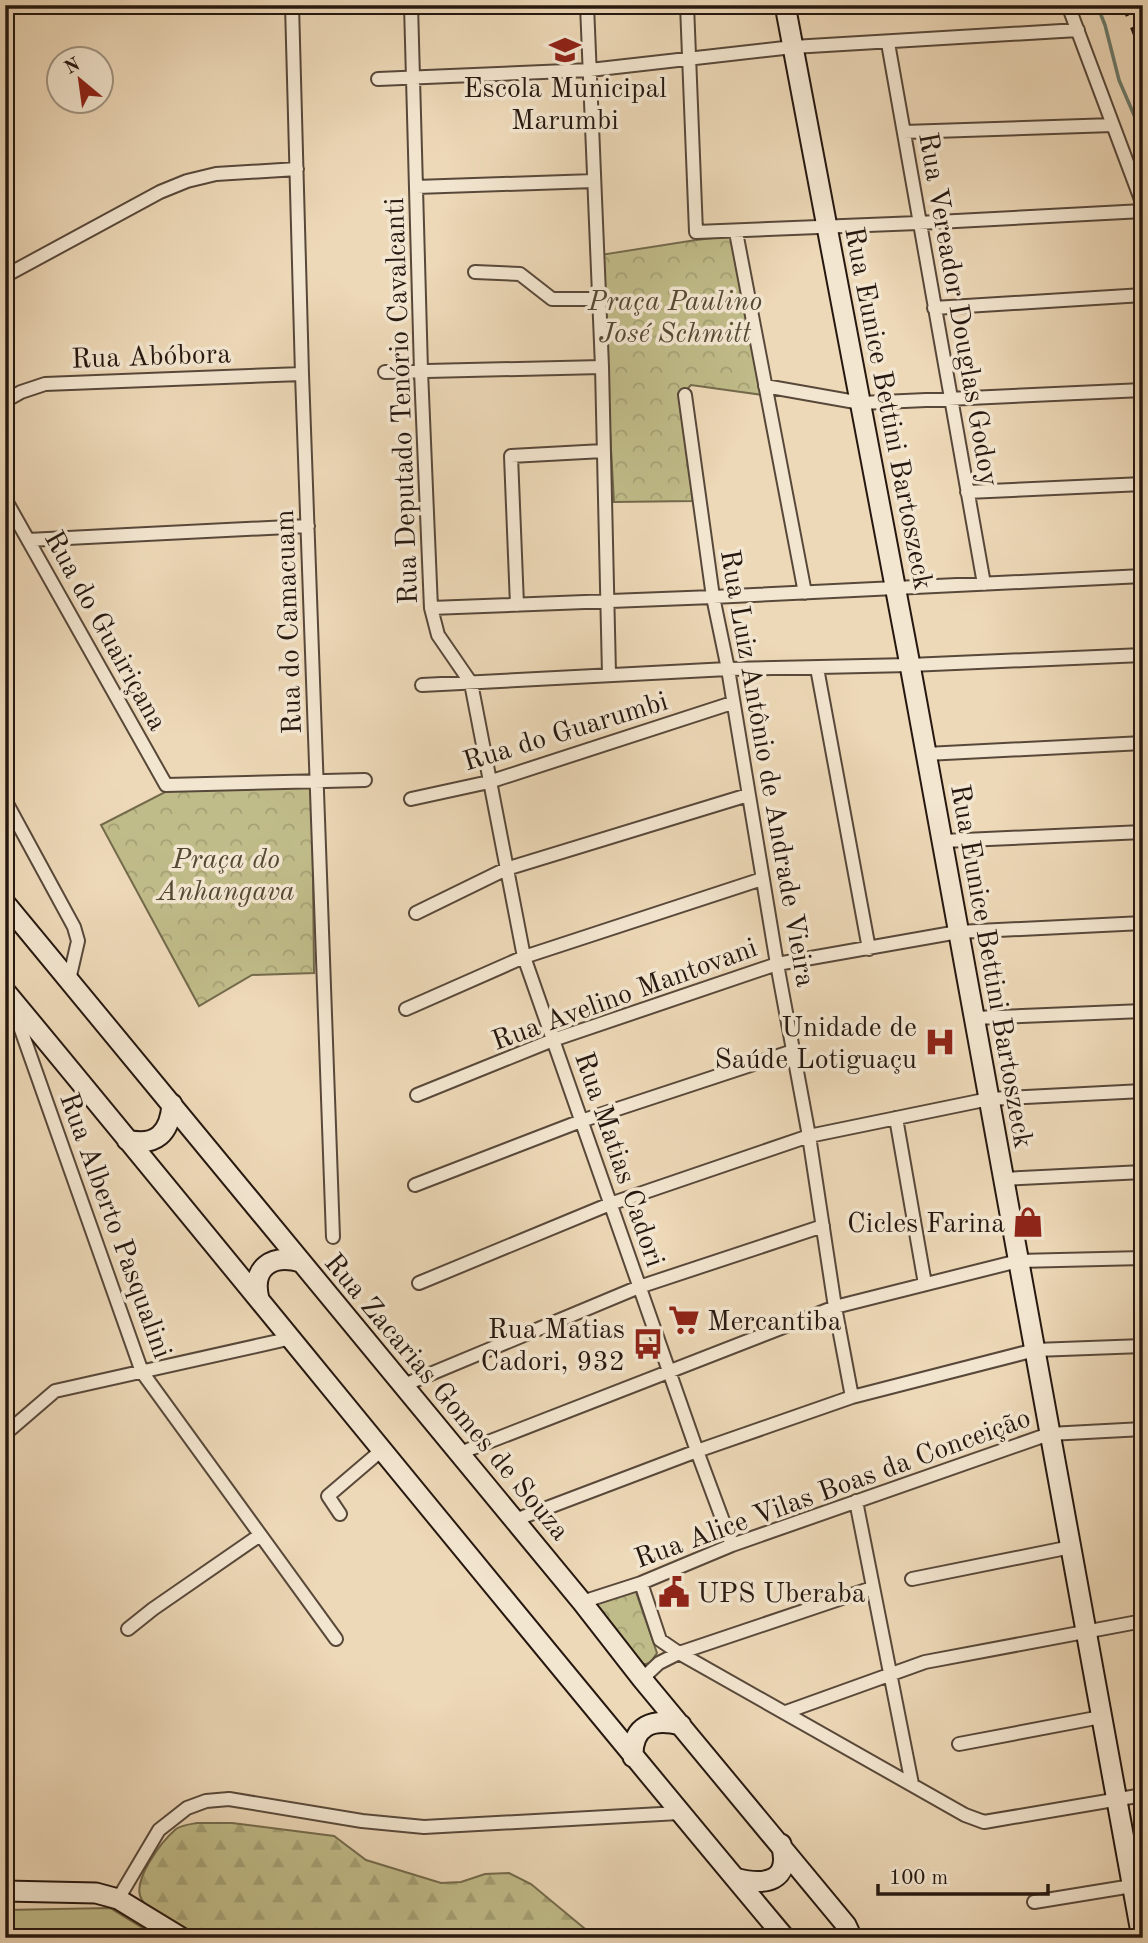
<svg xmlns="http://www.w3.org/2000/svg" width="1148" height="1943" viewBox="0 0 1148 1943" font-family="'Old Standard TT',serif">
  <style>
    .grass { fill: #c0bc89; stroke: #736a4c; stroke-width: 2 }
    .forest { fill: url(#forest-firs); stroke: #736a4c; stroke-width: 2 }
    .park { fill: url(#park-crowns); stroke: #736a4c; stroke-width: 2 }
    .lines { fill: none; stroke-linecap: round; stroke-linejoin: round }
    .stream { stroke: #6c7a6c; stroke-width: 3.5 }
    .street-casing { stroke: #58483a; stroke-width: 16 }
    .secondary-casing { stroke: #261810; stroke-width: 23 }
    .street { stroke: #f3e6d0; stroke-width: 12 }
    .secondary { stroke: #f3e6d0; stroke-width: 19 }
    .rail { stroke: #261810; stroke-width: 3.5; stroke-dasharray: 12 12; stroke-linecap: butt }
    .labels { text-anchor: middle; stroke-width: 7; stroke-linejoin: round; paint-order: stroke }
    .poi-label { font-size: 28px; fill: #261810; stroke: #f3e6d0; text-anchor: end }
    .park-label { font-size: 28px; font-style: italic; fill: #544934; stroke: #f3e6d0 }
    .street-label { font-size: 28px; fill: #261810; stroke: #f3e6d0 }
  </style>
  <defs>
    <pattern id="forest-firs" width="22" height="20" patternUnits="userSpaceOnUse" patternTransform="scale(1.75)"><rect width="22" height="20" fill="#c0bc89"/><path d="M5 1l3.5 6h-7zM16 11l3.5 6h-7z" fill="#a5a175"/></pattern>
    <pattern id="park-crowns" width="20" height="18" patternUnits="userSpaceOnUse" patternTransform="scale(1.75)"><rect width="20" height="18" fill="#c0bc89"/><path d="M2 6a3 3 0 1 1 6 0M12 15a3 3 0 1 1 6 0" fill="none" stroke="#a5a175"/></pattern>
  </defs>
  <rect width="100%" height="100%" fill="#edd8b7"/>
  <filter id="stains"><feTurbulence type="fractalNoise" baseFrequency=".00286" numOctaves="4"/><feColorMatrix values="0 0 0 0 .2 0 0 0 0 .09 0 0 0 0 .02 0 0 0 .5 -.17"/></filter>
  <radialGradient id="worn" r=".72"><stop offset=".6" stop-color="#630" stop-opacity="0"/><stop offset="1" stop-color="#630" stop-opacity=".3"/></radialGradient>
  <!-- grass -->
  <path class="grass" d="M110 1908 159 1938H5V1910Z"/>
  <!-- forest -->
  <path class="forest" d="M197 1823H232L334 1836 366 1860 441 1883 461 1882 485 1874 509 1873 531 1884 596 1938H203C183 1927 154 1919 142 1900 130 1882 162 1841 176 1829 182 1825 191 1824 197 1823Z"/>
  <!-- park -->
  <path class="park" d="M731 236 763 395 691 385 680 396 693 501 614 502 600 255 696 240Z
    M312 786 314 973 252 975 199 1006 101 825 169 790Z
    M635 1589 657 1653 650 1663 641 1665 593 1603Z"/>
  <g class="lines">
    <!-- stream -->
    <path class="stream" d="M1097 5 1105 25 1119 80 1143 136"/>
    <defs>
      <path id="street" d="M292 5 302 374 333 1237
        M411 5 421 371 431 608 438 635 471 683 524 957 697 1451 732 1545
        M587 5 602 367 609 674
        M687 5 696 232 918 223 1143 211
        M1068 5 1143 205
        M888 43 984 584
        M378 79 590 70 793 47 1078 30
        M904 132 1113 125
        M416 187 594 181
        M736 232 805 593
        M475 272 520 274 552 299H599
        M5 276 160 192 187 181 216 174 297 169
        M934 308 1143 295
        M385 372 602 367
        M765 386 861 403 1143 390
        M685 395 713 597 728 669 777 964 809 1136 835 1307 852 1397
        M5 401 21 392 45 384 302 374
        M967 492 1143 484
        M5 499 166 785 365 780
        M28 540 308 526
        M517 605 511 456 603 451
        M431 608 713 597 1143 576
        M817 668 869 949
        M422 685 728 669 910 665 1143 655
        M926 754 1143 743
        M411 799 489 782 732 703
        M5 800 74 927 78 941 69 980
        M943 841 1143 832
        M416 913 506 869 748 795
        M13 1007 142 1372 336 1639
        M406 1009 524 957 762 879
        M974 1018 1143 1011
        M417 1095 553 1040 777 964 958 932 1143 923
        M896 1118 925 1284
        M1003 1179 1143 1172
        M415 1185 581 1121 793 1051
        M419 1283 610 1204 809 1136 989 1099 1143 1091
        M404 1385 639 1287 823 1226
        M5 1434 55 1391 292 1338
        M460 1453 835 1307 1018 1261 1143 1258
        M856 1501 912 1784
        M340 1514 328 1496 383 1449
        M515 1520 697 1451 852 1397 1035 1350 1143 1346
        M912 1579 1071 1547
        M641 1583 660 1640 679 1653 965 1815 984 1822 1143 1795
        M582 1602 641 1583 732 1545 1049 1434 1143 1429
        M128 1629 153 1609 260 1535
        M642 1679 659 1663 679 1653 872 1588
        M786 1712 925 1662 1143 1621
        M959 1744 1101 1717
        M118 1899 159 1830 187 1808 206 1801 229 1799 362 1821 424 1827 679 1813
        M1034 1902 1132 1886"/>
      <path id="secondary" d="M785 5 910 665 1142 1938
        M5 903 582 1602 642 1679 846 1925 852 1938
        M5 991C266 1306 522 1624 785 1938
        M127 1140C156 1147 170 1133 172 1104
        M259 1299C251 1267 272 1254 301 1262
        M633 1757C632 1725 653 1718 681 1725
        M735 1878C765 1886 792 1882 781 1844
        M5 1891 96 1893 118 1899 182 1938"/>
    </defs>
    <!-- street casing -->
    <use href="#street" class="street-casing"/>
    <!-- secondary casing -->
    <use href="#secondary" class="secondary-casing"/>
    <!-- street -->
    <use href="#street" class="street"/>
    <!-- secondary -->
    <use href="#secondary" class="secondary"/>
    <!-- rail -->
    <path class="rail" d="M1123 5 1143 56"/>
  </g>
  <!-- icons -->
  <defs>
    <symbol id="school-bare" viewBox="-9 -9 18 18"><path d="M0-5L7-2L0 1L-7-2ZM-4 1L0 2.5L4 1V4Q0 6-4 4Z" fill="#8f2418" stroke="#f3e6d0" stroke-width="2.5" paint-order="stroke"/></symbol>
    <symbol id="hospital-bare" viewBox="-9 -9 18 18"><path d="M-5-5h3v3.5h4V-5h3V5h-3V1.5h-4V5h-3Z" fill="#8f2418" stroke="#f3e6d0" stroke-width="2.5" paint-order="stroke"/></symbol>
    <symbol id="shop-bare" viewBox="-9 -9 18 18"><path d="M-5-2.5h2.3a2.7 3.5 0 0 1 5.4 0H5L5.5 6h-11ZM-1.5-2.5h3a1.5 2.3 0 0 0-3 0Z" fill="#8f2418" stroke="#f3e6d0" stroke-width="2.5" paint-order="stroke"/></symbol>
    <symbol id="supermarket-bare" viewBox="-9 -9 18 18"><path d="M-6-5.5h2.5l.6 2H6L4.5 2H-2.5L-4.4-4H-6ZM-1.5 3.2a1.3 1.3 0 1 0 .1 0ZM3 3.2a1.3 1.3 0 1 0 .1 0Z" fill="#8f2418" stroke="#f3e6d0" stroke-width="2.5" paint-order="stroke"/></symbol>
    <symbol id="bus-bare" viewBox="-9 -9 18 18"><path d="M-5-6H5V4H4V6H2V4H-2V6H-4V4H-5ZM-3.5-4V0h7V-4ZM-3.5 1.2v1.5H-2V1.2ZM2 1.2v1.5H3.5V1.2Z" fill="#8f2418" stroke="#f3e6d0" stroke-width="2.5" paint-order="stroke"/></symbol>
    <symbol id="civic-bare" viewBox="-9 -9 18 18"><path d="M-.6-6.5H3V-4.5H.6V-3L4-1V1h2V6H-6V1h2V-1L-.6-3ZM-1.2 2.5V6h2.4V2.5Z" fill="#8f2418" stroke="#f3e6d0" stroke-width="2.5" paint-order="stroke"/></symbol>
  </defs>
  <g fill-rule="evenodd">
    <use href="#school-bare" x="543" y="28" width="44" height="44"/>
    <use href="#hospital-bare" x="918" y="1020" width="44" height="44"/>
    <use href="#shop-bare" x="1006" y="1200" width="44" height="44"/>
    <use href="#supermarket-bare" x="662" y="1298" width="44" height="44"/>
    <use href="#bus-bare" x="626" y="1322" width="44" height="44"/>
    <use href="#civic-bare" x="652" y="1570" width="44" height="44"/>
  </g>
  <g class="labels">
    <!-- poi labels -->
    <g class="poi-label">
      <text x="565" y="97" text-anchor="middle">Escola Municipal<tspan x="565" dy="32">Marumbi</tspan></text>
      <text x="917" y="1036">Unidade de<tspan x="917" dy="32">Saúde Lotiguaçu</tspan></text>
      <text x="1005" y="1232">Cicles Farina</text>
      <text x="707" y="1330" text-anchor="start">Mercantiba</text>
      <text x="625" y="1338">Rua Matias<tspan x="625" dy="32">Cadori, 932</tspan></text>
      <text x="697" y="1602" text-anchor="start">UPS Uberaba</text>
    </g>
    <!-- park labels -->
    <g class="park-label">
      <text x="675" y="310">Praça Paulino<tspan x="675" dy="32">José Schmitt</tspan></text>
      <text x="226" y="868">Praça do<tspan x="226" dy="32">Anhangava</tspan></text>
    </g>
    <!-- street labels -->
    <g class="street-label">
      <text transform="translate(960 309) rotate(80)" y="10">Rua Vereador Douglas Godoy</text>
      <text transform="translate(151 355) rotate(-2)" y="10">Rua Abóbora</text>
      <text transform="translate(400 401) rotate(-92)" y="10">Rua Deputado Tenório Cavalcanti</text>
      <text transform="translate(890 408) rotate(79)" y="10">Rua Eunice Bettini Bartoszeck</text>
      <text transform="translate(287 622) rotate(-92)" y="10">Rua do Camacuam</text>
      <text transform="translate(107 630) rotate(61)" y="10">Rua do Guairiçana</text>
      <text transform="translate(565 730) rotate(-17)" y="10">Rua do Guarumbi</text>
      <text transform="translate(769 768) rotate(80)" y="10">Rua Luiz Antônio de Andrade Vieira</text>
      <text transform="translate(993 966) rotate(80)" y="10">Rua Eunice Bettini Bartoszeck</text>
      <text transform="translate(624 993) rotate(-20)" y="10">Rua Avelino Mantovani</text>
      <text transform="translate(621 1159) rotate(71)" y="10">Rua Matias Cadori</text>
      <text transform="translate(117 1225) rotate(70)" y="10">Rua Alberto Pasqualini</text>
      <text transform="translate(448 1396) rotate(50)" y="10">Rua Zacarias Gomes de Souza</text>
      <text transform="translate(832 1487) rotate(-20)" y="10">Rua Alice Vilas Boas da Conceição</text>
    </g>
  </g>
  <!-- margin -->
  <rect width="1148" height="1943" fill="none" stroke="#edd8b7" stroke-width="28"/>
  <rect x="7" y="7" width="1134" height="1929" fill="none" stroke="#261810" stroke-width="3.5"/>
  <rect x="14" y="14" width="1120" height="1915" fill="none" stroke="#261810" stroke-width="2"/>
  <!-- north arrow -->
  <g transform="translate(80 80) rotate(331)"><circle r="33" fill="#f3e6d0" stroke="#a19483" stroke-width="2"/>
  <path d="M0-5L12 26L0 18L-12 26Z" fill="#8f2418"/>
  <text y="-10" font-size="19" font-weight="bold" text-anchor="middle" fill="#261810">N</text>
  </g>
  <!-- scale -->
  <path d="M878 1884v10h170v-10" fill="none" stroke="#261810" stroke-width="3.5"/>
  <text x="889" y="1884" font-size="21" fill="#261810" stroke="#f3e6d0" stroke-width="5" paint-order="stroke">100 m</text>
  <rect width="100%" height="100%" filter="url(#stains)"/>
  <rect width="100%" height="100%" fill="url(#worn)"/>
</svg>
